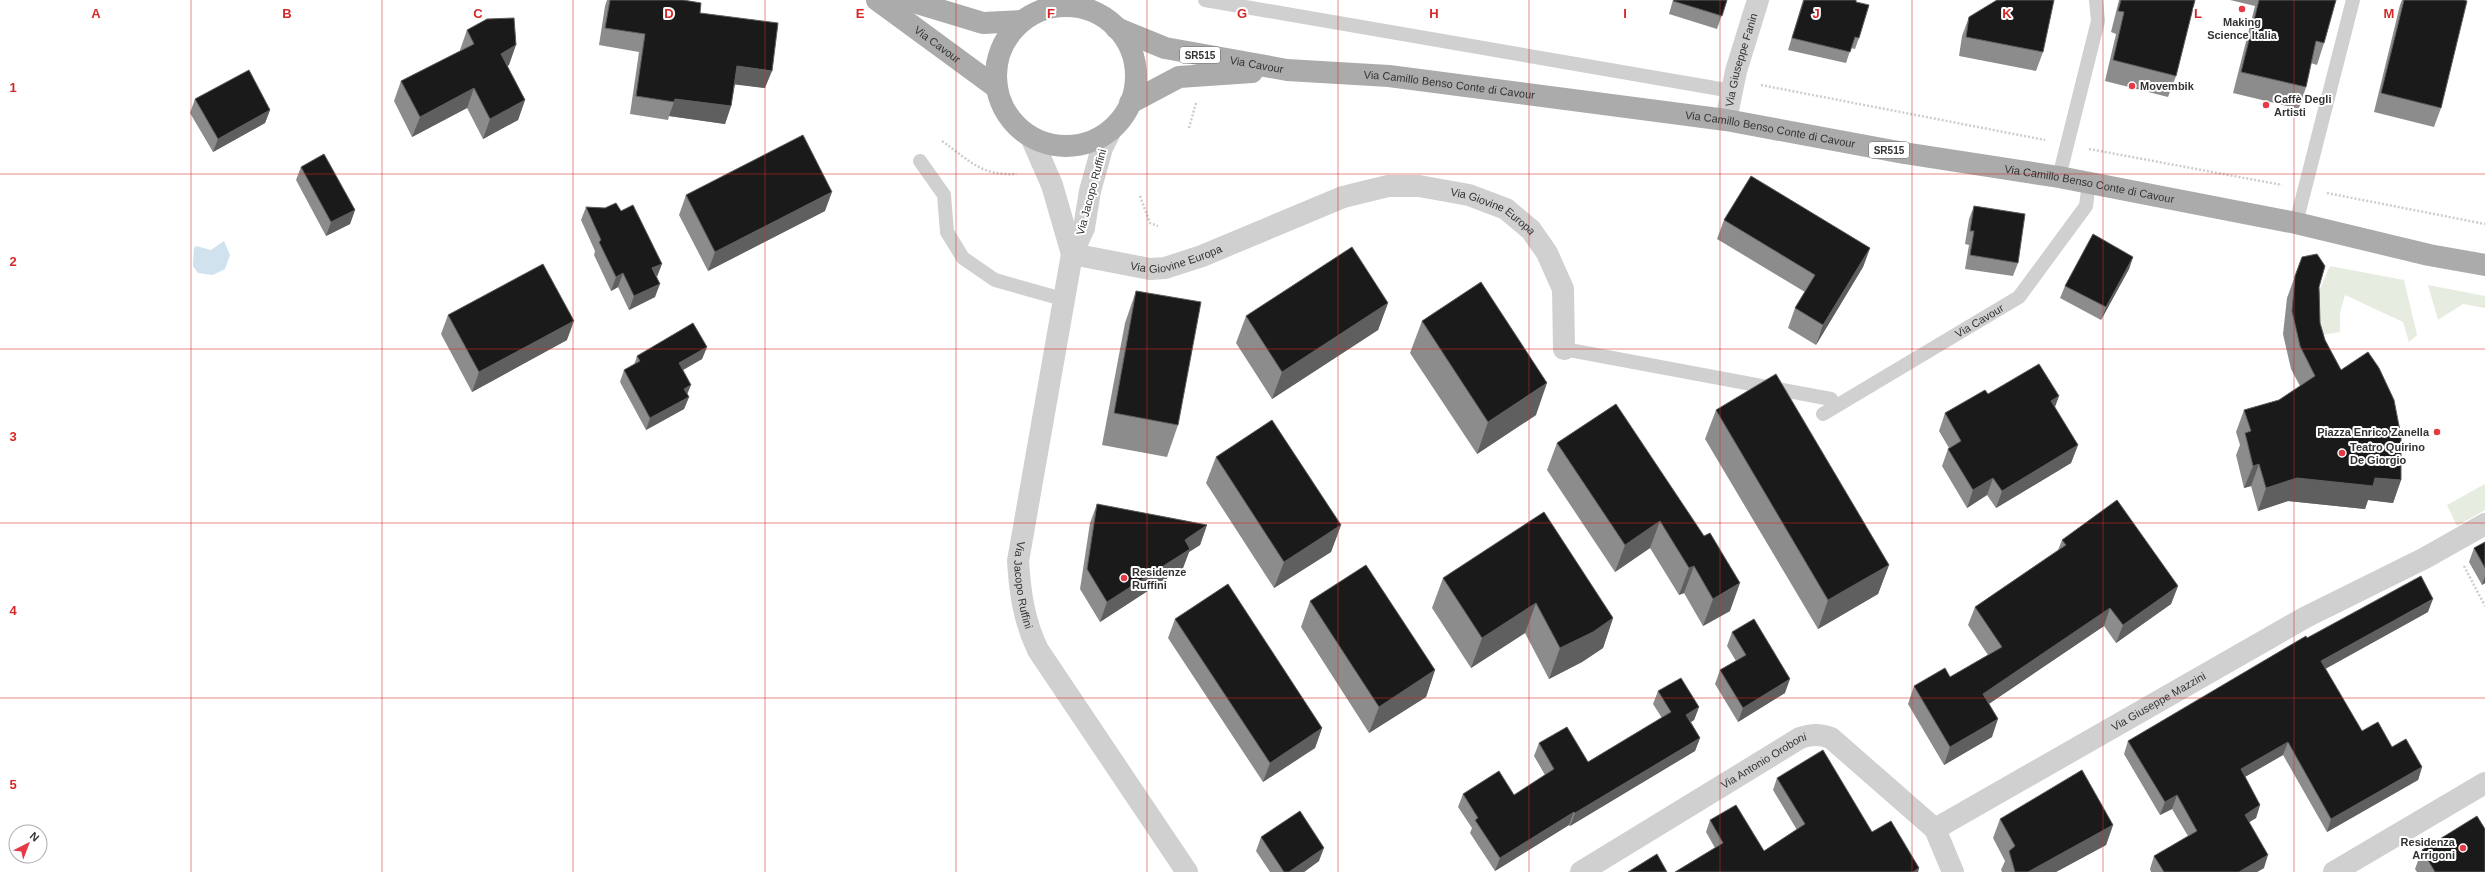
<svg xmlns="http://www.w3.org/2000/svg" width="2485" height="872" viewBox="0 0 2485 872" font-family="Helvetica,sans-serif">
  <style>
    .green { fill: #e6ecdf }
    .water { fill: #cfe2ee }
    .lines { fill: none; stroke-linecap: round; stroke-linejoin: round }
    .path { stroke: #cdcdcd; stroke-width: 2.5; stroke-dasharray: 2 2; stroke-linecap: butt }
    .service { stroke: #d0d0d0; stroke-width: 14 }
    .minor { stroke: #d0d0d0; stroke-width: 22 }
    .primary { stroke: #ababab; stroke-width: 22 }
    .wall { fill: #8c8c8c }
    .shaded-wall { fill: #5f5f5f }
    .building { fill: #1a1a1a; stroke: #5f5f5f }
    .grid { fill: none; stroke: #d62828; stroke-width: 1; stroke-opacity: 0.55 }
    .poi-dot { fill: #e63946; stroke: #fff; stroke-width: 1.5 }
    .labels { text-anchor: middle; stroke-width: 4; stroke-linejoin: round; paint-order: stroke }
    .shield { fill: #fff; stroke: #707070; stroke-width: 1 }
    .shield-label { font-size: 10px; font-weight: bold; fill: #333 }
    .poi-label { font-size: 11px; font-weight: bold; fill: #333; stroke: #fff; text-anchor: start }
    .street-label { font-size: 11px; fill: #333; stroke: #fff }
    .grid-label { font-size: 13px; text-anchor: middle; font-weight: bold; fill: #d62828; stroke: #fff; stroke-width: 4; stroke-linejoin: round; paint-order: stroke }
  </style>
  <rect width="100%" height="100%" fill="#fff"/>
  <!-- green -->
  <path class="green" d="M2330 266 2404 280 2417 335 2409 342 2403 322 2345 295 2340 313V332L2315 336 2318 293Z
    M2428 285 2485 296V308L2463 304 2438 320Z
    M2485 484V510L2457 526 2447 505Z"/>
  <!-- water -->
  <path class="water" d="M224 241 230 255 225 269 213 275 198 273 193 266 194 248 196 246 211 250Z"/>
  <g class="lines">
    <!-- path -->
    <path class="path" d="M1761 85 2045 140
      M1189 128 1196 103
      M942 141C970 161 981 176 1017 174
      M2089 149 2282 185
      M2327 193 2485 224
      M1140 196 1150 223 1158 226
      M2464 566 2485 606"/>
    <!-- service -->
    <g class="service">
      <path d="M1205 0 1732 91"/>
      <path d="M920 161 944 195 947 232 963 258 995 280 1066 300"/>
      <path d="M2059 177 2098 21 2096 0"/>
      <path d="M2296 223 2353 0"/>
      <path d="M1564 349 1831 399"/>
      <path id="s1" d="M1823 414 2019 297 2086 206 2089 183"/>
    </g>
    <!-- minor -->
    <g class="minor">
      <path id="s2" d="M1726 120 1736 71 1758 0"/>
      <path id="s3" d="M1111 130 1102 148 1090 191 1084 228 1072 254 1018 561C1020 593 1024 621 1038 650L1187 872"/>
      <path d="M1031 137 1052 185 1072 254"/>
      <path id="s4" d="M1072 254 1150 269 1165 268 1202 256 1343 197 1388 186H1419L1469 195 1506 209 1531 230 1547 253 1563 289 1564 349"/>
      <path id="s5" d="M1581 872 1800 738C1812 734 1820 734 1831 738L1935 829"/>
      <path id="s6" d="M1953 872 1935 829 2306 617 2425 558 2485 524"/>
      <path d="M2334 872 2485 783"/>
    </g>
    <!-- primary -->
    <g class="primary">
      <path id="s7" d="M877 0 997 88"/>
      <path d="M907 0 983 23 1022 21"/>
      <circle cx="1066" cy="76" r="70"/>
      <path id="s8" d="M1116 28 1165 48 1287 70 1389 76 1726 120 1904 153 2059 177 2296 223 2429 255 2485 265"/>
      <path d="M1130 103 1179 77 1252 72"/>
    </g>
  </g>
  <!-- wall -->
  <path class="wall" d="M607 0H683L700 13 765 88 735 84 731 106 725 124 669 116 668 120 630 114 639 52 599 45 605 6Z
    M1673 0H1727L1717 29 1669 14Z
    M1803 0H1856V2L1859 38 1855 49 1851 48 1846 63 1788 50Z
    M2119 0H2195L2176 76 2168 97 2105 81 2116 34 2111 32Z
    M2230 0H2336L2324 43 2317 65 2311 63 2306 87 2299 109 2233 93 2255 6Z
    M2402 0H2464L2441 108 2434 127 2374 112 2400 5Z
    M1969 17 2043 52 2036 71 1959 56 1962 36Z
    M467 30 509 65 507 66 525 100 518 120 483 139 467 108 412 137 394 101 401 81 460 51V50Z
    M195 99 270 110 265 123 213 152 190 113Z
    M301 167 355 210 350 224 326 236 296 180Z
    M686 195 825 211 708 271 679 215Z
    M1974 206 2018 263 2013 276 1965 269 1969 245 1965 244 1969 219Z
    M586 207 657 278 655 297 629 310 618 287 611 291 594 255 595 251 581 220Z
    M1724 220 1870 248 1863 267 1816 345 1788 328 1795 308 1805 292 1717 239Z
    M2133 257 2129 269 2101 320 2060 298 2065 286Z
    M2295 276 2319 287 2320 323 2325 340 2401 480 2393 503 2368 500 2365 509 2288 501 2258 511 2251 486 2244 488 2236 455 2240 445 2236 432 2244 410 2279 400 2300 386 2291 369 2283 334 2287 298Z
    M1136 291 1178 425 1167 457 1102 445 1125 323Z
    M1388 303 1378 330 1272 399 1236 343 1246 316Z
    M448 315 567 340 472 392 441 334Z
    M1422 321 1536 415 1477 454 1410 353Z
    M707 347 702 359 683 370 687 395 689 397 684 409 646 430 620 382 624 370 634 365 637 356Z
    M1988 394 2059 396 2055 407 2078 445 2071 463 1996 508 1987 495 1967 508 1942 466 1948 449 1949 448 1939 431 1945 413Z
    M1616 404 1730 611 1703 626 1684 593 1679 595 1650 548 1615 572 1547 470 1557 443Z
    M1716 410 1889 565 1878 594 1818 629 1705 439Z
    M1216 457 1341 525 1331 552 1274 588 1206 483Z
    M1097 504 1207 525 1200 545 1189 552 1183 568 1100 622 1080 589 1090 523Z
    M2062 540 2178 586 2171 604 2116 643 2104 626 1989 703 1992 737 1944 765 1908 704 1914 686 1950 677 1988 655 1968 625 1975 607 2058 550Z
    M2485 542V583L2482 585 2469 562 2474 548Z
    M1443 578 1613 618 1603 648 1582 662 1549 679 1525 633 1471 668 1432 608Z
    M1310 601 1435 670 1426 697 1369 733 1301 627Z
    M2428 612 2325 669 2362 731 2392 747 2422 767 2418 780 2327 832 2283 755 2245 777 2260 805 2256 818 2249 822 2264 868 2257 872H2151L2150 869 2154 856 2188 836 2172 809 2160 815 2124 754 2128 741 2307 638Z
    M1175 619 1322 728 1315 748 1263 782 1168 638Z
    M1732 632 1785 693 1738 722 1715 684 1720 670 1736 661 1727 646Z
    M1658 691 1699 707 1694 720 1691 722 1700 738 1695 751 1570 826 1569 825 1495 871 1470 833 1472 828 1458 807 1463 794 1514 795 1545 775 1534 756 1539 743 1588 762 1662 718 1653 704Z
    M1777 778 1872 832 1919 868 1918 872H1675L1715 848 1706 832 1710 820 1764 851 1797 830 1773 790Z
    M2000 819 2113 825 2106 845 2056 872H2002L2001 870 2005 861 1993 838Z
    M1261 837 1319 861 1304 872H1270L1256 851Z
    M2422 850 2485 872H2417L2415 869Z"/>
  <!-- shaded-wall -->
  <path class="shaded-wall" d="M516 45 509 65 494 73 501 54Z
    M737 66 772 71 765 88 731 84Z
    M474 88 467 108 412 137 420 117Z
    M675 99 731 106 725 124 669 116 674 102Z
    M525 100 518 120 483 139 490 119Z
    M270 110 265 123 213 152 218 139Z
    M832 192 825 211 708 271 715 252Z
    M355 210 350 224 326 236 331 222Z
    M1870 248 1863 267 1816 345 1823 325Z
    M2133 257 2129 269 2101 320 2106 307Z
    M662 264 657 277 652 268Z
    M623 273 618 287 611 291 616 277Z
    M660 284 655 297 629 310 634 296Z
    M1388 303 1378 330 1272 399 1282 372Z
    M574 321 567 340 472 392 479 372Z
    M707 347 702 359 674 375 679 363Z
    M1547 383 1536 415 1477 454 1488 422Z
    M691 385 686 397 684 389Z
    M2059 396 2052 414 2051 401Z
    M689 397 684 409 646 430 650 418Z
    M2078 445 2071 463 1996 508 2002 491Z
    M2259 464 2251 486 2244 488 2253 466Z
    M1993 478 1987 495 1967 508 1973 490Z
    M2297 478H2375L2401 480 2393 503 2368 500 2365 509 2288 501 2258 511 2266 488Z
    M1660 521 1650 548 1615 572 1625 545Z
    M1207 525 1200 545 1189 552 1183 568 1100 622 1107 602 1185 540Z
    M1341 525 1331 552 1274 588 1284 562Z
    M1889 565 1878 594 1818 629 1828 600Z
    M1694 566 1684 593 1679 595 1689 568Z
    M2485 576V583L2482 585Z
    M1740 583 1730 611 1703 626 1713 599Z
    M2178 586 2171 604 2116 643 2123 625Z
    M2433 599 2428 612 2316 674 2321 661Z
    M1536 603 1525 633 1471 668 1482 638Z
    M2110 608 2104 626 1977 712 1983 694Z
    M1613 618 1603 648 1582 662 1549 679 1560 648Z
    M1435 670 1426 697 1369 733 1379 707Z
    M1790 679 1785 693 1738 722 1743 708Z
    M1699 707 1694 720 1682 728 1686 715Z
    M1998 719 1992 737 1944 765 1950 747Z
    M1322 728 1315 748 1263 782 1270 763Z
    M1700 738 1695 751 1570 826 1575 813Z
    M2288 742 2283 755 2236 782 2241 769Z
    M2422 767 2418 780 2327 832 2331 819Z
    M2177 795 2172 809 2160 815 2165 802Z
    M2260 805 2256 818 2240 828 2245 815Z
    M1574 812 1569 825 1495 871 1500 858Z
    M2113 825 2106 845 2056 872H2028Z
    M1324 848 1319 861 1304 872H1289Z
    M2268 855 2264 868 2257 872H2239Z
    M1919 868 1918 872H1913Z"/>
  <!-- building -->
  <path class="building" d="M610 0H683L701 3 700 13 778 23 772 71 737 66 731 106 675 99 674 102 636 96 645 34 605 28Z
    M1674 0H1727L1722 16 1673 1Z
    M1804 0H1856V2L1869 5 1859 38 1855 37 1850 52 1792 38Z
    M1997 0H2054L2043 52 1966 37 1969 17Z
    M2121 0H2195L2176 76 2113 60 2124 12 2118 11Z
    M2259 0H2336L2324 43 2316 41 2306 87 2241 72Z
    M2404 0H2464L2467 1 2441 108 2381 93Z
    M514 18 516 45 501 54 525 100 490 119 474 88 420 117 401 81 474 44 467 30 487 19Z
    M249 70 270 110 218 139 195 99Z
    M803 135 832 192 715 252 686 195Z
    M324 154 355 210 331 222 301 167Z
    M1751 176 1870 248 1823 325 1795 308 1815 275 1724 220Z
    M616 203 621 211 633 205 662 264 652 268 660 284 634 296 623 273 616 277 599 242 601 240 586 207 605 208Z
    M1974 206 2025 214 2018 263 1970 255 1974 231H1970Z
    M2093 234 2133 257 2106 307 2065 286Z
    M1352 247 1388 303 1282 372 1246 316Z
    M2317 254 2325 266 2319 287 2320 323 2325 340 2341 370 2368 352 2379 368 2394 400 2401 436V480L2375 478 2373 486 2297 478 2266 488 2259 464 2253 466 2245 433 2251 431 2244 410 2279 400 2315 376 2300 346 2292 311 2295 276 2302 257Z
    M543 264 574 321 479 372 448 315Z
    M1481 282 1547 383 1488 422 1422 321Z
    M1136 291 1201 302 1178 425 1114 413Z
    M693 323 707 347 679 363 691 385 684 389 689 397 650 418 624 370 640 361 637 356Z
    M2039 364 2059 396 2051 401 2078 445 2002 491 1993 478 1973 490 1948 449 1961 441 1945 413 1985 390 1988 394Z
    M1776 374 1889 565 1828 600 1716 410Z
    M1616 404 1704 536 1710 533 1740 583 1713 599 1694 566 1689 568 1660 521 1625 545 1557 443Z
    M1272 420 1341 525 1284 562 1216 457Z
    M2117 500 2178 586 2123 625 2110 608 1983 694 1998 719 1950 747 1914 686 1945 668 1950 677 2002 647 1975 607 2066 545 2062 540Z
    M1097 504 1207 525 1185 540 1190 549 1107 602 1087 569Z
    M1544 512 1613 618 1593 632 1560 648 1536 603 1482 638 1443 578Z
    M2485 542V568L2474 548Z
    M1366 565 1435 670 1379 707 1310 601Z
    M2421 576 2433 599 2321 661 2362 731 2378 722 2392 747 2406 739 2422 767 2331 819 2288 742 2241 769 2260 805 2245 815 2268 855 2239 872H2164L2154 856 2197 831 2177 795 2165 802 2128 741 2306 636 2307 638Z
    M1228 584 1322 728 1270 763 1175 619Z
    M1754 619 1790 679 1743 708 1720 670 1746 655 1732 632Z
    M1681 678 1699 707 1686 715 1700 738 1575 813 1574 812 1500 858 1475 820 1478 818 1463 794 1499 771 1514 795 1554 769 1539 743 1567 727 1588 762 1671 712 1658 691Z
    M1823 750 1872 832 1891 821 1919 868 1913 872H1675L1723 843 1710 820 1736 805 1764 851 1805 824 1777 778Z
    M2082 770 2113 825 2028 872H2015L2009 851 2015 846 2000 819Z
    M1300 811 1324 848 1289 872H1284L1261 837Z
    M2477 816 2485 829V872H2435L2422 850Z
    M1657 854 1667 872H1628Z"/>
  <!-- grid -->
  <path class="grid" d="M191 0V872M382 0V872M573 0V872M765 0V872M956 0V872M1147 0V872M1338 0V872M1529 0V872M1720 0V872M1912 0V872M2103 0V872M2294 0V872M0 174H2485M0 349H2485M0 523H2485M0 698H2485"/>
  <!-- markers -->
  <g class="poi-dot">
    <circle cx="2242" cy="9" r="4"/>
    <circle cx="2132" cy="86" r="4"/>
    <circle cx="2266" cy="105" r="4"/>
    <circle cx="2437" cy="432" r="4"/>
    <circle cx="2342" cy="453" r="4"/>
    <circle cx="1124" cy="578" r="4"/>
    <circle cx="2463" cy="848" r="4"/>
  </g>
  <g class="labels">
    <!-- shield labels -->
    <g class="shield">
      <rect x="1180" y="47" width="40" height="16" rx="3"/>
      <rect x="1869" y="142" width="40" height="16" rx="3"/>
    </g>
    <g class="shield-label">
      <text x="1200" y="59">SR515</text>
      <text x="1889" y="154">SR515</text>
    </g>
    <!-- poi labels -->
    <g class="poi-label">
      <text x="2242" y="26" text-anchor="middle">Making<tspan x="2242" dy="13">Science Italia</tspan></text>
      <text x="2140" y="90">Movembik</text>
      <text x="2274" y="103">Caffè Degli<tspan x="2274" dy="13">Artisti</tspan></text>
      <text x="2429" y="436" text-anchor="end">Piazza Enrico Zanella</text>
      <text x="2350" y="451">Teatro Quirino<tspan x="2350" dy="13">De Giorgio</tspan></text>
      <text x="1132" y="576">Residenze<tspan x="1132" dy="13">Ruffini</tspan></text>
      <text x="2455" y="846" text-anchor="end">Residenza<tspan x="2455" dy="13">Arrigoni</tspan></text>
    </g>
    <!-- street labels -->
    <g class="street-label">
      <text dy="4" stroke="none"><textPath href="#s7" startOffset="75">Via Cavour</textPath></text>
      <text dy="4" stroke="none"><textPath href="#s2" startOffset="62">Via Giuseppe Fanin</textPath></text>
      <text dy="4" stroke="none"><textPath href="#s8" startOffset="146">Via Cavour</textPath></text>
      <text dy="4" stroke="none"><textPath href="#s8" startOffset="340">Via Camillo Benso Conte di Cavour</textPath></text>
      <text dy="4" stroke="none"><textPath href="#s8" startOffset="664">Via Camillo Benso Conte di Cavour</textPath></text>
      <text dy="4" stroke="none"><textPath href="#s8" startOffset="988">Via Camillo Benso Conte di Cavour</textPath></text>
      <text transform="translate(1091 192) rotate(-75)" y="4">Via Jacopo Ruffini</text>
      <text dy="4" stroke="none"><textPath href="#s4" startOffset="443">Via Giovine Europa</textPath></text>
      <text dy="4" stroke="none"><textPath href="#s4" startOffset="107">Via Giovine Europa</textPath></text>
      <text dy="4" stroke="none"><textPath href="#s1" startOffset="182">Via Cavour</textPath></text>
      <text dy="4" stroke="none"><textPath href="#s3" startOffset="467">Via Jacopo Ruffini</textPath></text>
      <text dy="4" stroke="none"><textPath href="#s6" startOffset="304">Via Giuseppe Mazzini</textPath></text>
      <text dy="4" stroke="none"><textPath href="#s5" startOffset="214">Via Antonio Oroboni</textPath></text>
    </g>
  </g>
  <g class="grid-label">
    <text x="96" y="18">A</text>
    <text x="287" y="18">B</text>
    <text x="478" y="18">C</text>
    <text x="669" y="18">D</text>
    <text x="860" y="18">E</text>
    <text x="1051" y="18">F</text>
    <text x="1242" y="18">G</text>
    <text x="1434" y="18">H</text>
    <text x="1625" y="18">I</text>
    <text x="1816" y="18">J</text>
    <text x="2007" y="18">K</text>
    <text x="2198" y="18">L</text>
    <text x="2389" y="18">M</text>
    <text x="13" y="92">1</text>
    <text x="13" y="266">2</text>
    <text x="13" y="441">3</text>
    <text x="13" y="615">4</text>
    <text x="13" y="789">5</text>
  </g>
  <!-- north arrow -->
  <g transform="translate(28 844) rotate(42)"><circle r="19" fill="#ffffff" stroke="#adadad"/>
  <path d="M0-3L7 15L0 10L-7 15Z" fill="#e63946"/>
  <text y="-6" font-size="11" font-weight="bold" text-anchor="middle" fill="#333333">N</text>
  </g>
</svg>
